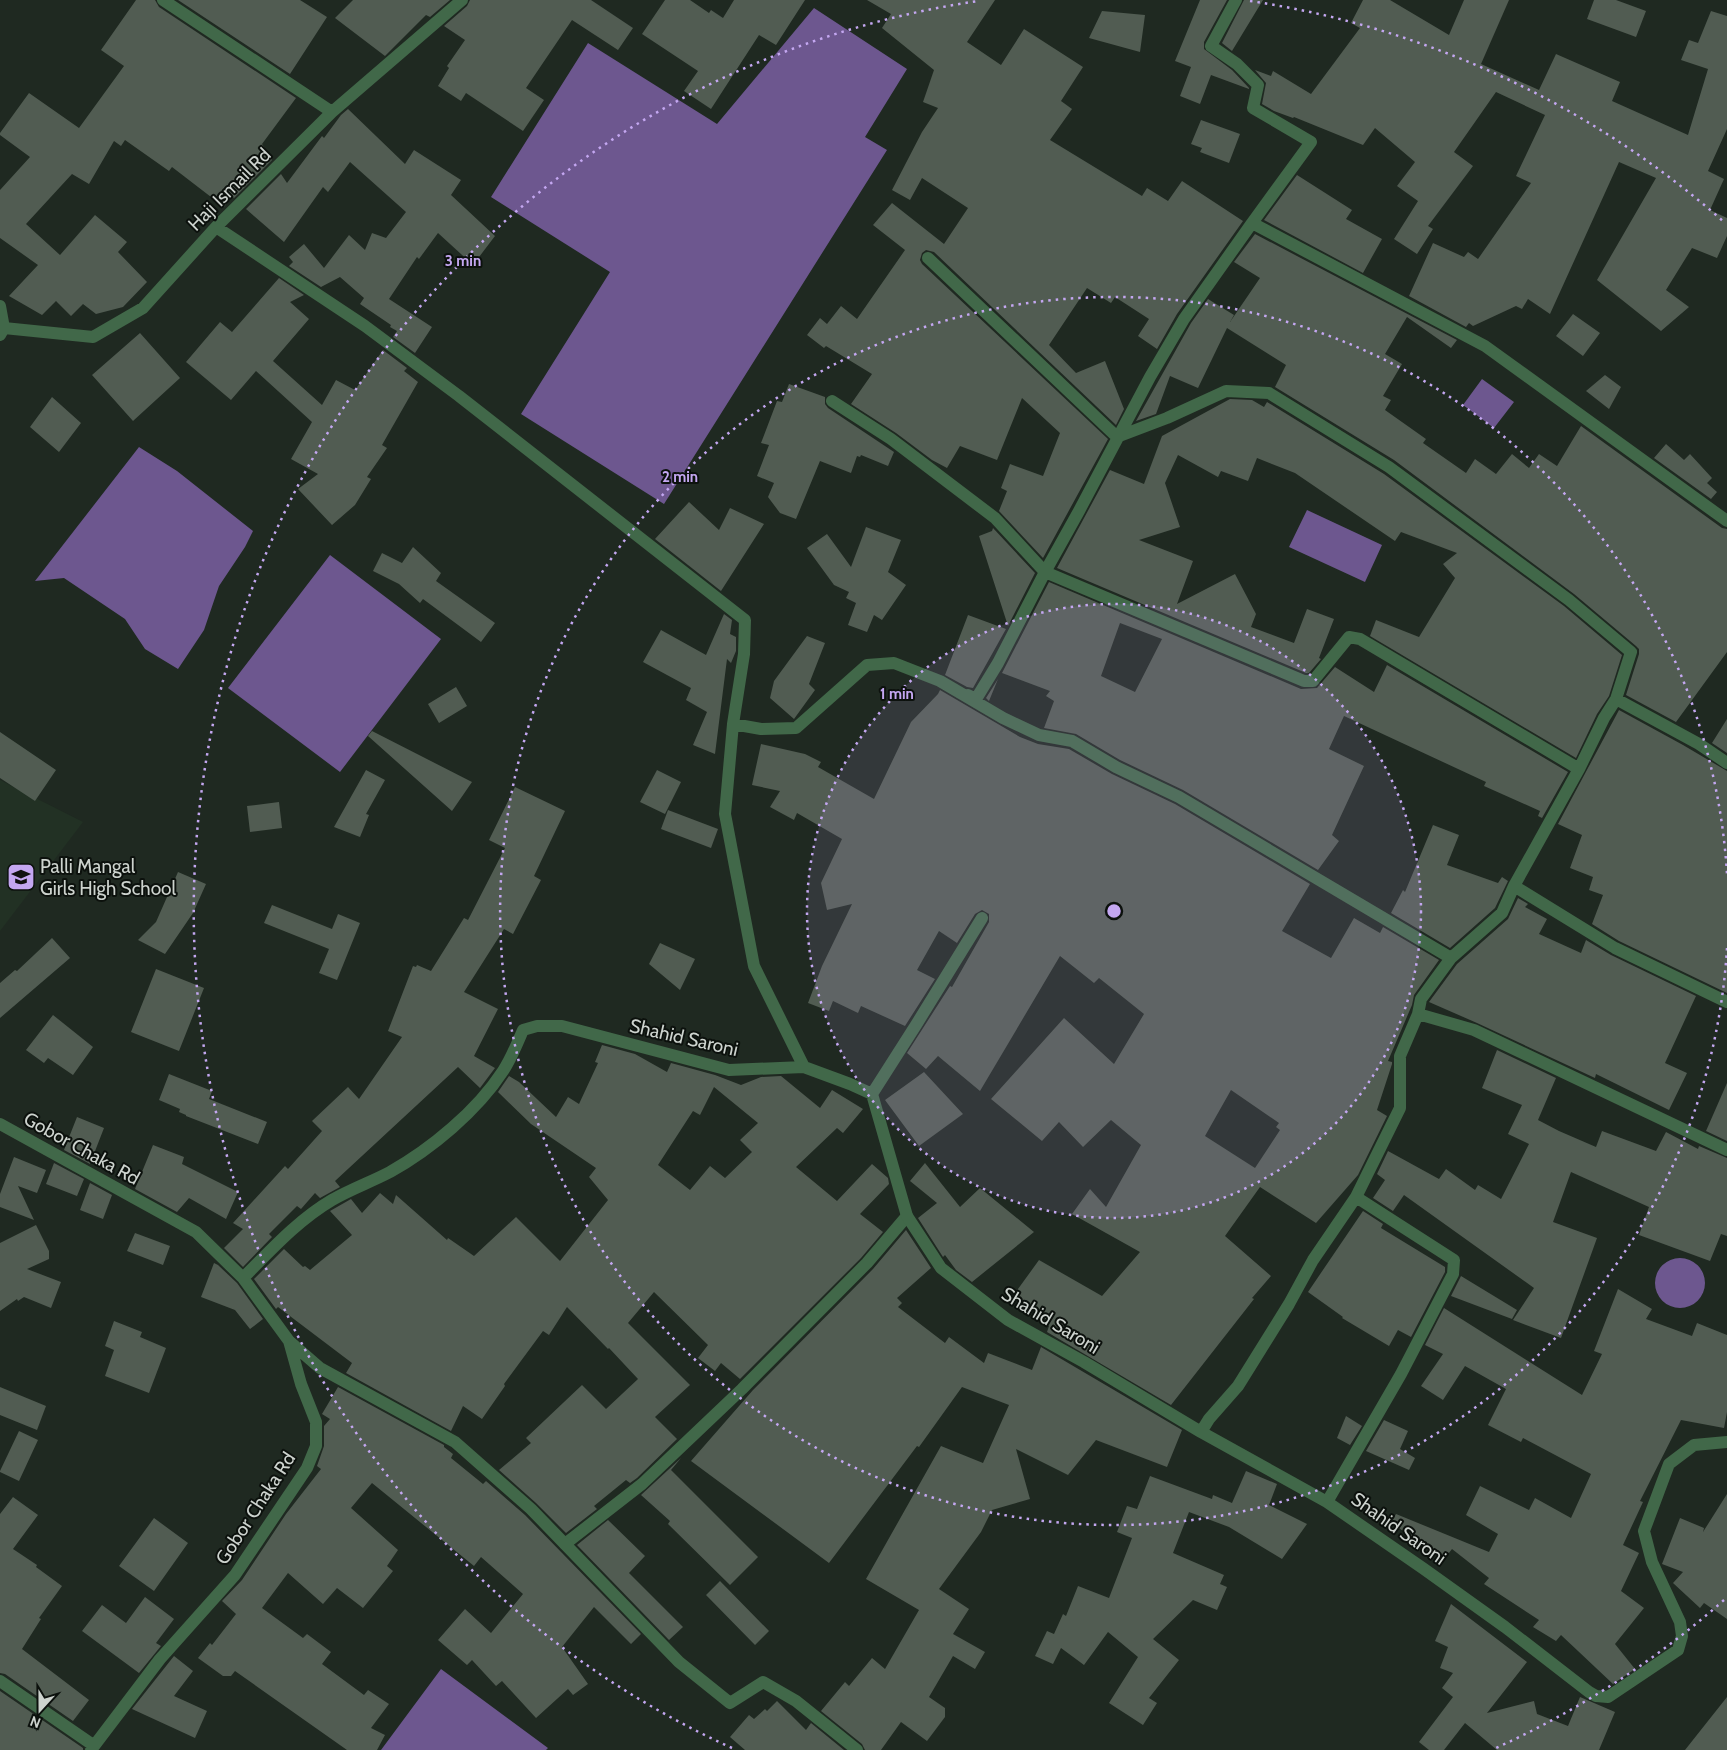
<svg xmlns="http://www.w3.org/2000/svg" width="1727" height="1750" viewBox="0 0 1727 1750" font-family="Cabin,sans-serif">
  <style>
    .built { fill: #223124 }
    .water { fill: #6d578f }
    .building { fill: #515c52; fill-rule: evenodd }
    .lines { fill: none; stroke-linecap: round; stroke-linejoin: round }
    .lane { stroke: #416849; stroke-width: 12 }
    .street { stroke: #416849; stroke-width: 12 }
    .ring { fill: none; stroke: #c4a7f1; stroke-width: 2.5; stroke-dasharray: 2.5 5 }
    .labels { text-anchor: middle; stroke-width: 4; stroke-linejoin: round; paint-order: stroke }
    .street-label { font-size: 19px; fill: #cdd3ce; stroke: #0c110d }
    .poi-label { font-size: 19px; fill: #cdd3ce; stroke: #0c110d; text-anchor: start }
    .centre { fill: #c4a7f1; stroke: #0c110d; stroke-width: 2.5 }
    .ring-label { font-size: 15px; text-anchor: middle; font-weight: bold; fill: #c4a7f1; stroke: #0c110d; stroke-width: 4; stroke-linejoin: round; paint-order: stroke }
  </style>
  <rect width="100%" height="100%" fill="#1f2921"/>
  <!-- built -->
  <path class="built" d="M0 780 83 822 0 931Z"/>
  <!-- water -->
  <path class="water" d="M814 8 907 69 865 137 887 150 664 504 521 414 610 272 491 197 588 43 717 124Z
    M1482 379 1514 402 1494 428 1463 405Z
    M139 447 177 471 253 531 245 547 219 586 204 630 178 669 145 649 125 619 64 578 35 581Z
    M1307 510 1382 545 1365 582 1289 547Z
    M330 555 441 639 340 772 228 688Z
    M1655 1283a25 25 0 1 1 50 0a25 25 0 1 1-50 0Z
    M441 1669 548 1748 546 1750H381Z"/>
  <!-- building -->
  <path class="building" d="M136 0H155L159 7 296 98 262 144 272 160 234 198 232 196 224 207 172 167 169 171 125 140 121 146 114 141 89 184 72 174 26 224 60 255 95 215 127 242 118 252 147 282 123 307 96 314 83 304 71 316 56 301 42 315 9 296 38 265 0 238V190L30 157 0 135V133L29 93 79 128 124 66 101 50Z
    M178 0H300L327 17 290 74Z
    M353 0H450L430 17 426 15 385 56 335 18Z
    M470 0H591L633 28 618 50 572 20 526 88 544 100 523 131 466 93 461 101 438 86 449 68 447 66 465 40 444 26 467 6Z
    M665 0H690L709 13 711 10 723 18 734 0H805L776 45 759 35 711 109 684 91 698 71 642 34Z
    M867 0H995L967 42 1001 65 1024 29 1083 67 1061 101 1072 109 1050 140 1142 196 1147 188 1168 201 1182 181 1243 221 1177 314 1157 349 1138 336 1149 319 1115 297 1111 303 1087 288 1049 345 1076 373 1105 361 1124 409 1116 425 934 252 926 250 922 253 920 260 922 264 1108 439 1043 558 999 511 1007 491 1001 488 1010 464 1043 476 1060 433 1022 398 997 460 960 446 947 468 932 460 896 433 851 404 872 374 826 346 824 348 807 335 820 318 827 324 841 306 857 319 905 250 873 225 892 203 944 244 968 208 922 178 910 200 892 190 922 132 938 108 923 102 934 70 882 28 891 14Z
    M1200 0H1227L1204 42V49L1232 70 1249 88V89L1211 75 1200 104 1180 96 1191 67 1175 61Z
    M1244 0H1263L1232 51 1222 43Z
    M1363 0H1390L1449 35 1464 0H1509L1481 64 1539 90 1556 54 1620 82 1612 101 1688 135 1708 69 1681 60 1689 40 1698 43 1711 11 1727 16V129L1708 171 1724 179 1710 210 1727 218V236L1717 258 1692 248 1666 290 1689 307 1661 331 1597 280 1656 178 1619 162 1550 314 1528 299 1522 309 1516 306 1473 326 1469 323 1466 327 1409 296 1433 243 1464 257 1468 252 1478 259 1531 183 1516 176 1545 115 1496 92 1454 152 1473 166 1428 226 1433 229 1417 254 1394 239 1418 201 1397 186 1415 162 1375 128 1363 145 1294 117 1293 118 1274 111 1262 104 1266 83 1255 70 1271 76 1273 71 1311 94 1360 28 1351 23Z
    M1594 0H1616L1646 11 1636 37 1587 19Z
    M1102 11 1145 15 1140 52 1089 38Z
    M348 109 405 164 414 150 461 180 451 195 495 236 473 265 438 233 419 259 417 257 389 299 432 327 415 353 393 337 397 331 390 327 391 325 360 304 364 298 340 277 321 287 289 266 293 262 289 257 304 244 324 268 349 235 365 250 372 233 386 238 406 212 350 162 328 192 323 187 284 242 246 209 281 174 287 183 322 136 324 138 341 115Z
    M1201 120 1240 134 1229 163 1200 152 1202 148 1191 144Z
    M1297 175 1352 210 1346 219 1382 239 1363 273 1264 220Z
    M1255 234 1457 340 1451 348 1407 317 1385 354 1402 364 1383 396 1391 400 1385 410 1426 439 1423 443 1466 473 1475 459 1496 474 1512 454 1529 468 1539 454 1557 466 1581 426 1722 528 1727 529V652L1676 722 1626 695 1639 654V649L1636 646 1574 594 1394 460 1275 387 1286 365 1227 328 1198 388 1170 376 1156 414 1136 421 1191 323 1208 299 1234 315 1230 322 1260 278 1234 262Z
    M279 278 304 295 290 302 309 319 273 361 322 405 336 380 355 390 383 350 407 368 404 371 418 382 382 445 387 448 367 477 371 479 355 505 332 525 298 489 318 474 291 459 312 422 256 371 231 400 186 362 220 322 232 332Z
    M1573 314 1600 333 1583 356 1556 336Z
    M140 333 180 378 133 421 92 375Z
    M1605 375 1621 387 1609 409 1586 391Z
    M789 384 825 397V404L828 408 894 452 888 466 861 455 860 457 857 456 851 473 820 461 796 519 780 513 768 497 774 483 757 476 769 445 761 443 777 401 782 402Z
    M52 397 81 423 59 452 30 427Z
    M1230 399 1252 400 1264 407 1267 402 1384 474 1564 606 1622 655 1609 696 1597 714 1576 758 1370 636 1376 620 1419 637 1455 578 1443 564 1457 553 1401 532 1395 541 1295 473 1257 458 1248 481 1221 471 1218 477 1178 455 1165 483 1180 527 1139 540 1193 561 1177 604 1235 574 1256 614 1251 627 1294 643 1307 609 1334 619 1319 658 1321 659 1309 673H1306L1057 568 1110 470 1144 484 1162 436Z
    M1666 444 1684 460 1690 454 1712 478 1707 483 1717 492 1711 499 1654 458Z
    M689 502 719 530 730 508 764 524 721 591 655 539Z
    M866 527 901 540 888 572 906 585 882 620 874 615 867 632 848 625 856 603 846 598 849 592 834 585 807 548 827 534 851 567Z
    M993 528 1035 573 1008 626 979 536 992 531Z
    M413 547 441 573 436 581 495 623 481 642 423 599 420 603 399 584 373 571 382 553 402 563Z
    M1049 582 1301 689 1317 688 1335 667 1374 692 1387 665 1568 772 1542 818 1538 816 1540 811 1484 786 1486 782 1344 716 1329 749 1364 766 1332 835 1339 841 1318 870 1183 790 1120 760 1076 734 1044 728 1054 701 1046 696 1050 691 1002 673ZM1120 623 1162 639 1135 692 1101 676Z
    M724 614 732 620 730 634 736 637V651L731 663 727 659 715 754 693 745 707 712 686 700 691 688 643 662 661 630 706 655Z
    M968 615 1006 629 973 688 967 687 945 675Z
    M807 636 825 643 809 684 815 690 794 719 770 698 774 681Z
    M998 679 989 701 986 698Z
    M456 687 467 706 439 723 428 704Z
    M940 690 1020 737 1038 744 1069 749 1112 774 1175 804 1310 884 1282 931 1331 958 1354 918 1380 933 1383 927 1439 960 1414 995 1412 1005 1388 1061 1392 1062V1064L1377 1110 1387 1116 1358 1175 1316 1223 1260 1187 1225 1236 1271 1276 1252 1298 1254 1299 1171 1405 1047 1332 1049 1326 1045 1323 1047 1320 1013 1296 1039 1260 1102 1296 1140 1252 1072 1214 1090 1189 1106 1207 1141 1145 1111 1120 1083 1147 1059 1122 1042 1141 991 1099 1064 1018 1114 1064 1144 1014 1099 978 1094 983 1060 956 980 1091 938 1056 926 1069 907 1053 950 986 952 987 989 922V914L982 910 975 914 957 943 939 931 917 970 935 979 905 1026 861 1006 858 1013 833 1001 829 1011 808 1003 822 966 852 904 827 910 821 883 842 839 797 813 794 820 770 807 780 791 752 785 761 744 805 754 821 762 818 767 874 799 911 722 938 694ZM1231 1090 1279 1123 1276 1127 1280 1130 1255 1168 1205 1136Z
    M1619 710 1683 745 1727 771V993L1619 941 1592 924 1603 895 1589 890 1593 877 1570 868 1582 835 1558 824Z
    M1727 719V753L1712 743Z
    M372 731 472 782 452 811 368 736Z
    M0 732 56 770 35 801 0 778Z
    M366 770 385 780 366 814 369 815 360 837 334 827Z
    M657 770 681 782 665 814 640 802Z
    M515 787 565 811 534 876 541 880 513 934 504 929 464 992 498 1009 474 1056 495 1068 480 1088 458 1067 335 1181 340 1187 320 1198 315 1193 301 1209 297 1206 269 1234 272 1237 243 1267 224 1248 243 1229 233 1223 285 1166 288 1169 322 1131 312 1121 348 1087 359 1099 402 1037 388 1031 413 966 416 967 417 965 431 971 464 918 468 920 505 848 489 840Z
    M279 802 282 828 250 832 247 806Z
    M668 810 718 829 711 848 661 829Z
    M1433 825 1459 835 1447 865 1498 883 1502 877 1508 881 1495 908 1450 948 1391 913 1403 890 1405 892Z
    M178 872 206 884 193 913 165 954 138 940 156 922Z
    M1518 898 1528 904 1525 907 1547 919 1539 934 1581 953 1586 940 1611 955 1696 996 1665 1063 1687 1073 1669 1110 1596 1074 1595 1078 1477 1023 1429 1002 1457 964 1508 919Z
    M272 905 332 929 338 914 360 923 337 980 319 973 329 949 264 923Z
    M52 938 70 958 0 1018V983L15 970 17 971Z
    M660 943 695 959 680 990 649 964Z
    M156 969 204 988 179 1051 131 1032Z
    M53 1015 93 1047 73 1075 48 1058 44 1063 26 1050Z
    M602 1045 635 1054 667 1072 671 1063 715 1075 741 1085 761 1077 781 1076 820 1108 832 1090 863 1109 843 1133 837 1128 796 1167 837 1201 872 1164 888 1178 889 1184 860 1214 883 1232 861 1258 740 1379 721 1363 715 1371 698 1358 708 1345 654 1292 628 1323 690 1385 655 1417 677 1439 637 1478 630 1483 626 1480 594 1506 597 1509 566 1533 536 1503 499 1470 531 1443 526 1438 582 1385 606 1409 638 1379 609 1348 608 1349 567 1307 549 1335 543 1331 504 1384 505 1386 482 1419 463 1406 451 1431 346 1373 352 1363 278 1307 276 1309 254 1279 284 1249 303 1267 305 1266 310 1270 352 1235 330 1211 351 1199 362 1213 380 1193 393 1204 396 1195 447 1240 448 1238 474 1256 516 1217 560 1261 608 1200 589 1177 596 1168 531 1124 498 1092 509 1076 519 1082 556 1117 568 1097 579 1104 598 1063 595 1062ZM714 1087 758 1123 740 1140 752 1152 725 1178 710 1166 690 1190 658 1165 693 1111 700 1115Z
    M1497 1050 1556 1078 1538 1120 1559 1131 1596 1147 1602 1131 1656 1151 1666 1132 1698 1149 1699 1146 1727 1158V1236L1721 1234 1710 1261 1639 1235 1649 1207 1571 1172 1553 1222 1597 1238 1561 1338 1513 1320 1534 1288 1404 1195 1393 1211 1373 1198 1385 1180 1377 1174 1388 1151 1439 1179 1446 1169 1475 1190 1478 1185 1501 1199 1529 1144 1508 1134 1522 1105 1482 1088Z
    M924 1072 963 1114 919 1146 885 1100Z
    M169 1074 212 1091 209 1099 267 1122 258 1144 186 1116V1115L179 1112 180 1109 159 1100Z
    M1727 1083V1141L1706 1131Z
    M77 1117 104 1128 90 1164 64 1150Z
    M153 1145 184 1157 182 1164 238 1192 226 1219 189 1198 177 1212 135 1189Z
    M14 1157 46 1170 37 1193 18 1186 34 1220 0 1207V1194Z
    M54 1163 84 1179 77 1196 46 1184Z
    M925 1163 960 1207 980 1188 1034 1232 972 1282 956 1270 945 1255 943 1257 918 1218 937 1203 910 1181Z
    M90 1183 112 1195 103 1219 80 1210Z
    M1363 1211 1383 1224 1381 1228 1445 1267V1272L1411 1337 1398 1330 1389 1346 1342 1318 1343 1317 1308 1292Z
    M36 1225 49 1251V1259L27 1269 61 1282 51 1308 24 1297 18 1301 17 1299 0 1311V1243Z
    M906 1230 931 1268 897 1298 902 1303 898 1307 945 1343 949 1337 984 1363 988 1353 1032 1370 1041 1347 1182 1430 1167 1467 1096 1440 1068 1475 1016 1449 1030 1499 992 1510 981 1532 939 1589 969 1609 953 1634 985 1652 975 1669 953 1656 929 1697 945 1708V1717L927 1741 901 1722 881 1750H865L862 1744 821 1711 845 1682 849 1686 872 1658 885 1669 919 1610 866 1579 941 1446 983 1463 1009 1405 962 1387 919 1447 917 1446 829 1563 691 1461 753 1390 873 1269Z
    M135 1233 170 1246 163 1265 127 1251Z
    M214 1263 218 1265 237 1283 263 1319 250 1329 235 1310 201 1297Z
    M1461 1276 1517 1310 1512 1319 1451 1296Z
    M1618 1289 1652 1309 1646 1319 1692 1336 1697 1323 1727 1335V1412L1724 1428 1681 1420 1640 1501 1643 1502 1623 1545 1639 1553 1621 1591 1644 1608 1615 1644 1635 1669 1613 1684 1561 1635 1556 1641 1533 1627 1539 1620 1484 1584 1489 1578 1452 1549 1445 1558 1391 1523 1396 1514 1489 1552 1498 1534 1466 1515 1480 1486 1529 1510 1535 1498 1571 1518 1591 1474 1523 1438 1521 1442 1488 1425 1506 1389 1465 1366 1443 1400 1421 1386 1443 1354 1425 1345 1444 1308 1582 1395 1602 1354 1594 1351Z
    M114 1321 142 1332 140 1337 166 1348 149 1393 105 1376 114 1350 105 1346Z
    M0 1387 46 1406 37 1430 0 1415Z
    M338 1387 444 1445V1447L453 1454 451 1458 483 1484 486 1481 525 1515 641 1634 631 1644 594 1607 562 1647 588 1684 573 1695 568 1689 536 1718 502 1681 496 1686 472 1660 467 1665 438 1640 465 1609 491 1633 523 1594 481 1557 474 1566 372 1483 351 1508 398 1550 387 1566 393 1571 363 1608 337 1588 323 1604 288 1573 262 1608 303 1638 307 1634 331 1652 322 1664 364 1695 368 1690 389 1704 371 1728 385 1735 377 1750H347L235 1671 231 1676H223L198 1658 210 1643 212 1645 236 1614 222 1601 242 1580 286 1514 321 1469 317 1466 324 1446V1426L330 1419 322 1414Z
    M1346 1416 1362 1426 1350 1445 1337 1438Z
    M1384 1420 1408 1431 1400 1449 1415 1458 1409 1470 1366 1451Z
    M19 1431 38 1440 19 1481 0 1472V1471Z
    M681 1458 671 1470 758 1557 730 1585 668 1524 670 1521 641 1495Z
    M1246 1471 1277 1484 1269 1505 1307 1524 1282 1559 1229 1527 1189 1512 1173 1553 1224 1575 1220 1584 1227 1587 1217 1610 1193 1600 1153 1639 1179 1660 1149 1698 1157 1703 1143 1725 1109 1703 1138 1657 1108 1632 1084 1665 1061 1648 1053 1664 1035 1656 1047 1631 1054 1634 1063 1614 1066 1616 1078 1586 1109 1598 1132 1538 1117 1532 1127 1506 1137 1509 1150 1476 1212 1499 1213 1495 1232 1503Z
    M1727 1494V1619L1704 1603 1700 1608 1673 1583 1683 1572 1662 1564 1680 1518 1704 1528 1703 1532Z
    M13 1497 38 1515 13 1549 37 1565 36 1567 62 1586 39 1618 41 1619 22 1649 89 1700 73 1721 5 1674 0 1673V1514Z
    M154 1518 188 1543 154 1591 119 1566Z
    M608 1520 645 1556 629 1573 683 1627 669 1640 577 1545Z
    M720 1581 769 1631 755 1645 706 1595Z
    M145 1597 174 1619 156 1643 161 1646 139 1673 82 1631 102 1605 126 1623Z
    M1451 1604 1527 1662 1487 1713 1534 1701 1537 1714 1568 1726 1580 1697 1615 1712 1599 1750H1497L1465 1723 1444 1750H1429L1419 1742 1453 1697 1442 1688 1453 1673 1440 1668 1448 1647 1435 1641Z
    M174 1656 193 1671 174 1696 207 1711 195 1738 132 1709Z
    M0 1691 83 1748V1750H0Z
    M1727 1697V1750H1685Z
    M777 1701 806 1730 811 1723 844 1750H745L730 1737 749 1715 754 1719 765 1709 767 1711Z"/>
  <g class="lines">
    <!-- lane -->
    <path class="lane" d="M565 1544 642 1484 742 1389 867 1263 907 1216"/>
    <!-- street -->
    <path class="street" d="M163 0 332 112
      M1236 0 1211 46 1237 64 1258 85 1253 108 1311 142 1252 223 1485 346 1727 521
      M216 227 365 326 459 396 745 620 744 654 733 724 725 814 754 966 804 1067
      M928 258 1117 437 1167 418 1226 391 1269 393 1389 467 1569 600 1631 652 1616 699
      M0 306 4 328
      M0 335 4 328 93 337 143 308 216 227 332 112 462 0
      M832 401 891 439 995 518 1045 572 1304 681H1313L1349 637 1360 639 1579 769
      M968 695 976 699 998 663 1045 572 1079 511 1150 377 1184 319 1252 223
      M733 724 761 729 796 728 867 665 894 663 940 681 1003 718 1039 735 1072 741 1116 767 1179 797 1451 958
      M1514 886 1615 948 1727 1002
      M1418 1014 1474 1030 1727 1150
      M872 1094 916 1025 982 918
      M0 1124 196 1232 243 1278 289 1341 301 1384 316 1422V1446L307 1468 235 1575 160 1659 91 1750
      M243 1278C271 1250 298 1220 332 1200 351 1189 371 1182 390 1172 431 1149 477 1111 503 1071 511 1059 517 1044 523 1030L537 1026H562L729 1070 804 1067 850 1084 872 1094 907 1216 941 1268 1008 1320 1084 1362 1201 1432 1327 1502 1424 1569 1505 1627 1589 1692 1596 1696 1608 1697 1678 1650 1682 1636 1680 1622 1652 1562 1644 1531 1669 1464 1694 1445 1727 1442
      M289 1341 320 1368 455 1442 531 1509 679 1662 730 1703 763 1682 796 1701 857 1750
      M1201 1432 1209 1419 1238 1386 1289 1304 1313 1260 1356 1197 1400 1108V1056L1418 1014 1421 999 1451 958 1502 913 1514 886 1579 769 1604 718 1616 699 1699 744 1727 763
      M1327 1502 1401 1374 1453 1274 1454 1260 1356 1197
      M0 1681 93 1745"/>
  </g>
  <!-- distance rings -->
  <circle cx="1114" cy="911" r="307" fill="#c4a7f1" fill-opacity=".12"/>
  <g class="ring">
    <circle cx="1114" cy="911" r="307"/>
    <path d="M1727 948A614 614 0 1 1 1727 874"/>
    <path d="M1724 1600A920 920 0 0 1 1496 1748M732 1748A920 920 0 0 1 978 1M1250 1A920 920 0 0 1 1724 222"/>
  </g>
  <!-- icons -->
  <defs>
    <symbol id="school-square" viewBox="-11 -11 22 22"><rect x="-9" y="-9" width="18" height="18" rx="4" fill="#c4a7f1" stroke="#0c110d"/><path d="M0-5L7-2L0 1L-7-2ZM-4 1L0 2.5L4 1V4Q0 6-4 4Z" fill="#111"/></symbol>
  </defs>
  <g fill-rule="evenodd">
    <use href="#school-square" x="5" y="861" width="32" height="32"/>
  </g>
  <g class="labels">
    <!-- street labels -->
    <g class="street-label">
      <text transform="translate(229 189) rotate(-45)" y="7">Haji Ismail Rd</text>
      <text transform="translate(684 1037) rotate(13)" y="7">Shahid Saroni</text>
      <text transform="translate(82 1148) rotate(29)" y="7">Gobor Chaka Rd</text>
      <text transform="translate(1051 1320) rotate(31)" y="7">Shahid Saroni</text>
      <text transform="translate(255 1508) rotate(-57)" y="7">Gobor Chaka Rd</text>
      <text transform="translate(1399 1528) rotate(35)" y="7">Shahid Saroni</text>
    </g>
    <!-- poi labels -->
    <g class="poi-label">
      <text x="40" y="873">Palli Mangal<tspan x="40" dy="22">Girls High School</tspan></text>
    </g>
  </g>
  <circle cx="1114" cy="911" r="8" class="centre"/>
  <g class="ring-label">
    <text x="463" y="266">3 min</text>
    <text x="680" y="482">2 min</text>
    <text x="897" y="699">1 min</text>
  </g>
  <!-- north arrow -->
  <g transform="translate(40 1710) rotate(201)" stroke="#0c110d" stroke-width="4" paint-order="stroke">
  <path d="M0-4L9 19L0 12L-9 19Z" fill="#cdd3ce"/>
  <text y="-8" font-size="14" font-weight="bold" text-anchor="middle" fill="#cdd3ce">N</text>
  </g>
</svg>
